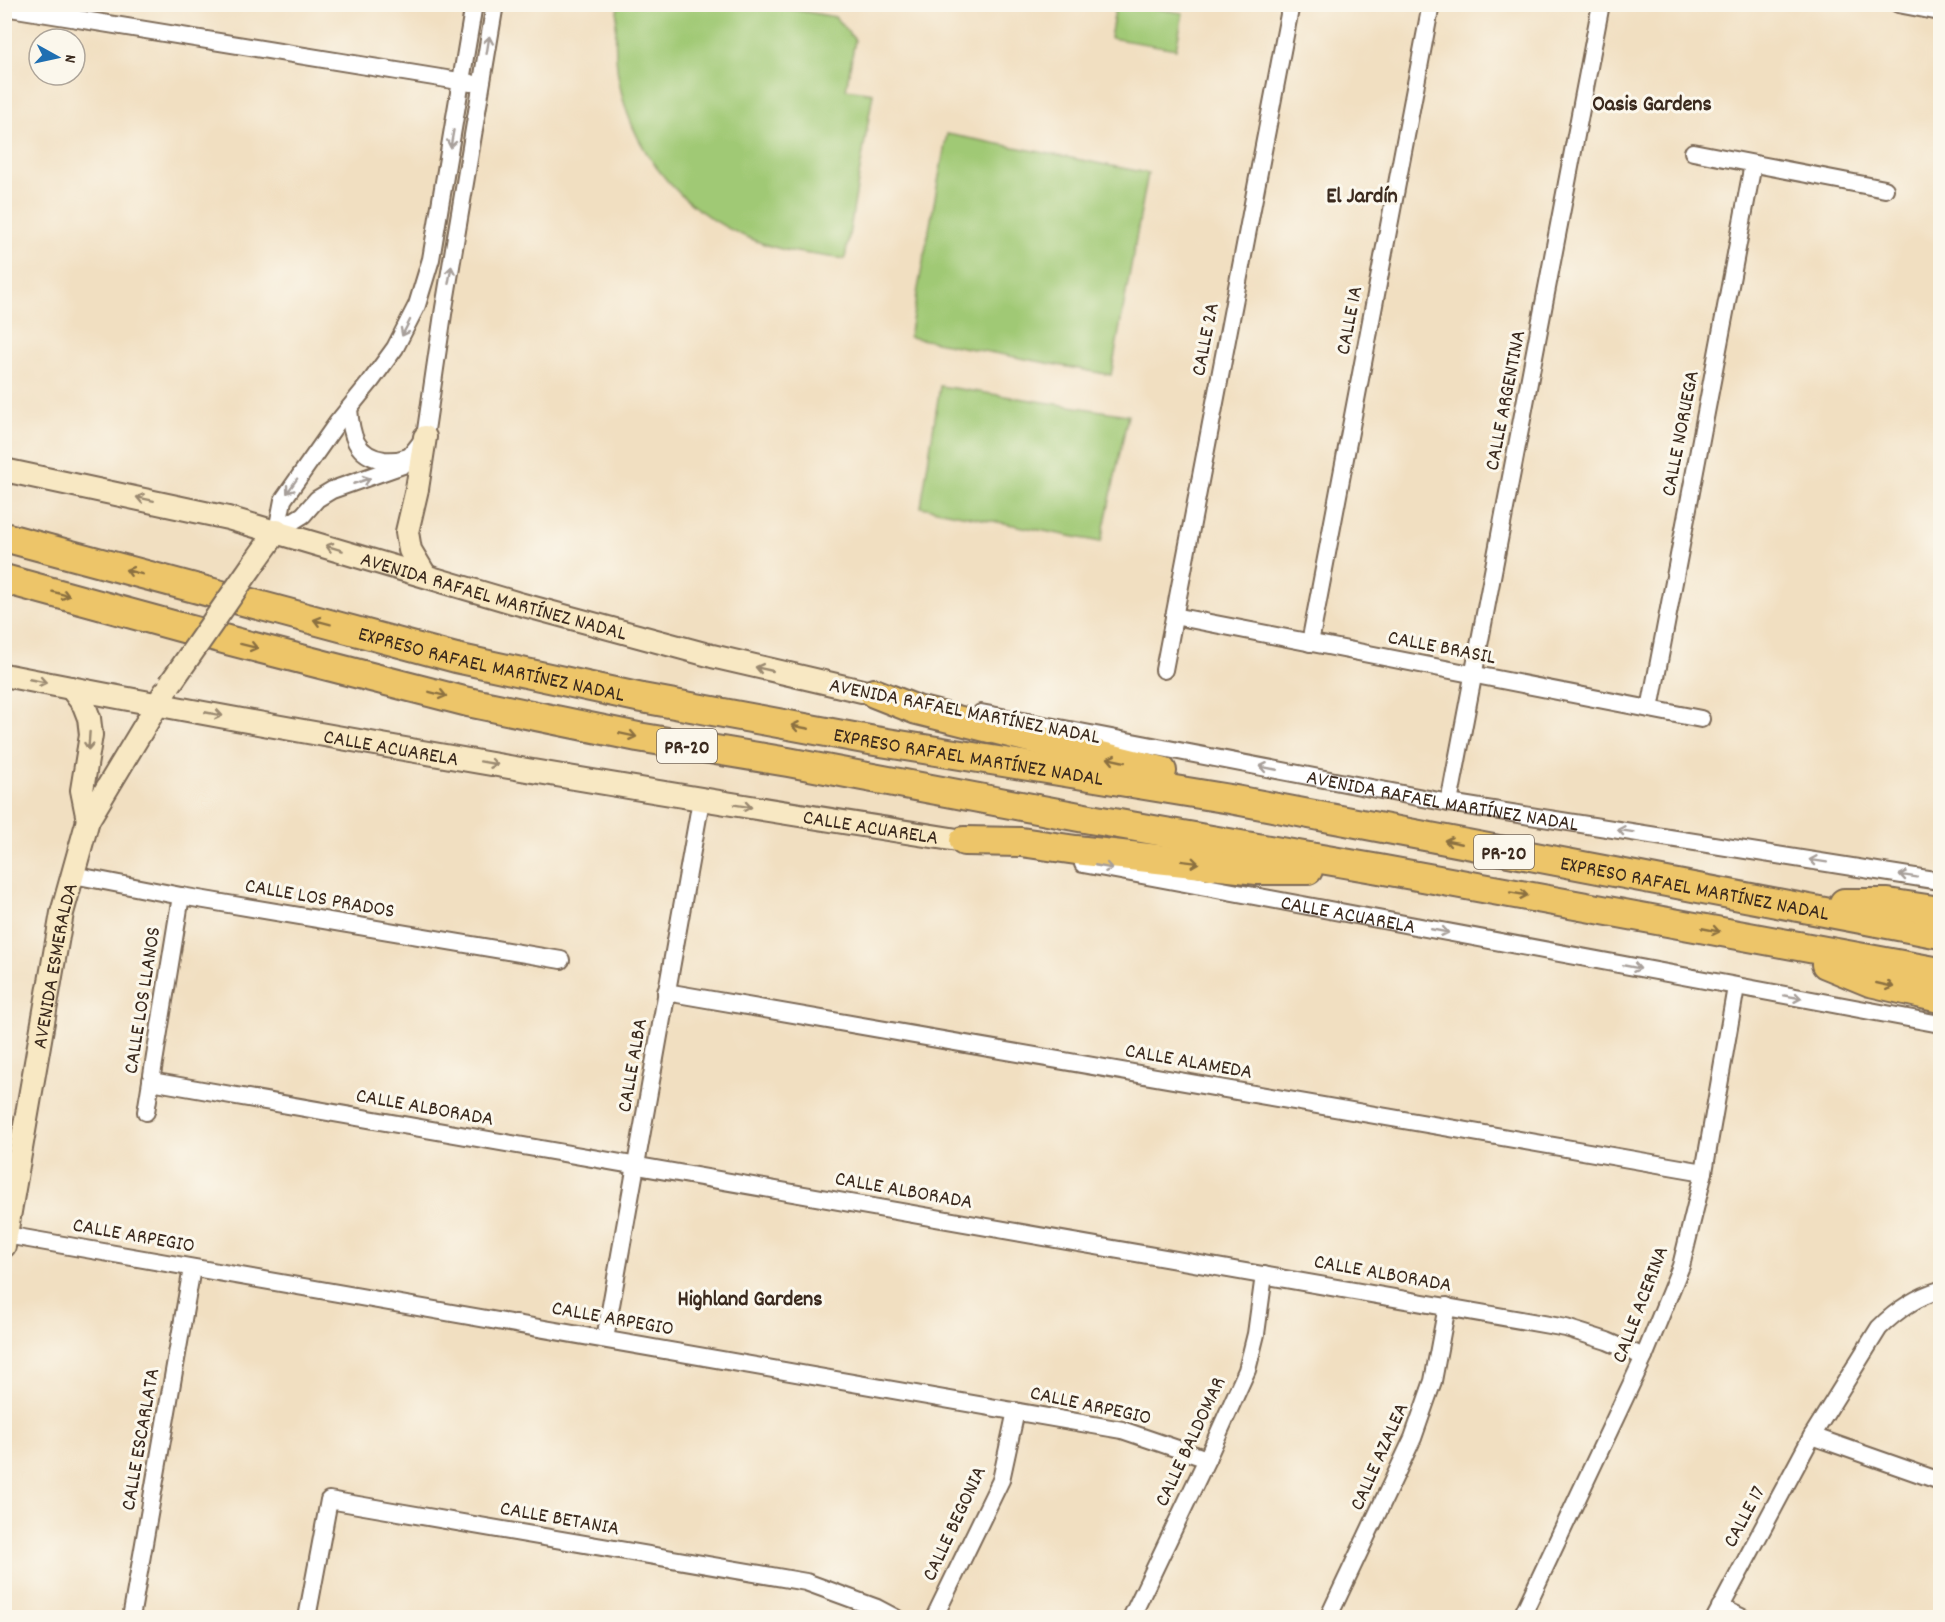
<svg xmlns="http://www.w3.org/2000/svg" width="1945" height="1622" viewBox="0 0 1945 1622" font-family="Dekko,sans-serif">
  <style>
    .green { fill: #a0c975; stroke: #6e7a4a; stroke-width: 1.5 }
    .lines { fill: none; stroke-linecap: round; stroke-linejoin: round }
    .street-casing { stroke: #7b6957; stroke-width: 20 }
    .secondary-casing { stroke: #7b6957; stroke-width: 26 }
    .highway-casing { stroke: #7b6957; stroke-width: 32 }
    .street { stroke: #fff; stroke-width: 16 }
    .secondary { stroke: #f8e8c3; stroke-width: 22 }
    .highway { stroke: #edc569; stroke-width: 28 }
    .secondary-bridge-casing { stroke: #7b6957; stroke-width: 26; stroke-linecap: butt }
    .secondary-bridge { stroke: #f8e8c3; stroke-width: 22 }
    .oneway { stroke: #a79f9a }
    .oneway2 { stroke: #9a8970 }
    .oneway3 { stroke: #8b7040 }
    .labels { text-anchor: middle; stroke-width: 6; stroke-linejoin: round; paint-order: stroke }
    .shield { fill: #fbf7ec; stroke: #75685c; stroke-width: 1.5 }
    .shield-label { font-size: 20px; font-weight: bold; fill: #3b2a1e }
    .street-label { font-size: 21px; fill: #3b2a1e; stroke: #fbf7ec }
    .neighbourhood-label { font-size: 22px; font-weight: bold; fill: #3b2a1e; stroke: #fbf7ec }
  </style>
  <rect width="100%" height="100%" fill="#fbf7ec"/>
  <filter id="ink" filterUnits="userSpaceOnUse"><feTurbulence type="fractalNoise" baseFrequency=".0167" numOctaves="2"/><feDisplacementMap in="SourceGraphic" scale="12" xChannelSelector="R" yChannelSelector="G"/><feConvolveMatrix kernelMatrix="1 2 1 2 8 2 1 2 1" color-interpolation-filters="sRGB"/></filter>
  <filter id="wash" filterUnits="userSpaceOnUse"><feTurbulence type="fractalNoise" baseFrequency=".008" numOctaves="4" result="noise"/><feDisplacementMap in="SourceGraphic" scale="24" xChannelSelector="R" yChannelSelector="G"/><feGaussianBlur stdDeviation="1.35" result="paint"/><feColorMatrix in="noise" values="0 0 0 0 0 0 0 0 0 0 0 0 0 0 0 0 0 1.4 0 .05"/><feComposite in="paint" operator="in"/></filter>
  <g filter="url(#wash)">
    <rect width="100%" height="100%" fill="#f1dfc1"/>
    <!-- green -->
    <path class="green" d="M618 5H785V8L835 17 855 40 846 89 873 93 845 259C818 255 790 253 764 244 659 207 603 115 618 5Z
      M1116 5H1133L1183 13 1176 49 1110 38Z
      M947 134 1148 173 1111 375 909 337Z
      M940 386 1128 415 1101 542 921 507Z"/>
  </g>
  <g filter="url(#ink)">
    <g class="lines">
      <defs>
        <g id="street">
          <path d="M1898 4 1940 12"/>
          <path d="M4 7 471 83"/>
          <path d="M1693 152 1885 189"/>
          <path d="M349 409C351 434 355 456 384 460 393 461 400 460 408 457"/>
          <path d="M277 531 303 515 317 499 332 490 403 465 425 437 443 314 495 4"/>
          <path d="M277 531 283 500 337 423 371 381 395 348 417 305 431 259 474 4"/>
          <path d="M1174 616 1701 719"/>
          <path d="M1310 643 1431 4"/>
          <path d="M1164 670 1291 4"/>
          <path d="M1650 709 1753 164"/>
          <path id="s1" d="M981 713 1449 803 1940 881"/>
          <path d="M1449 803 1601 4"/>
          <path id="s2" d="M1083 864 1940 1024"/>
          <path d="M73 875 181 896 561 960"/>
          <path d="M666 992 1704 1172"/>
          <path d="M151 1081 1566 1328 1607 1341 1644 1357"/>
          <path d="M146 1112 181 896"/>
          <path d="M6 1235 1122 1430 1207 1459"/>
          <path d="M605 1339 701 800"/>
          <path d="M1812 1436 1940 1481"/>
          <path d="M1720 1607 1743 1618"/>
          <path d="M131 1618 192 1268"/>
          <path d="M307 1618 329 1500 806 1582 877 1608 896 1618"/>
          <path d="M934 1618 1001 1480 1016 1411"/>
          <path d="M1131 1618 1207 1459 1247 1370 1256 1334 1264 1275"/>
          <path d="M1328 1618 1413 1438 1433 1381 1447 1306"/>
          <path d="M1521 1618 1644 1357 1681 1266 1704 1172 1736 987"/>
          <path d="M1715 1618 1812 1436 1879 1328C1897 1310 1916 1297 1940 1290"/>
        </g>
        <g id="secondary">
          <path d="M425 437 417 489 407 532 410 550 425 575"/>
          <path id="s3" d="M4 470 228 518 516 603 712 656 862 691"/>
          <path d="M254 563 277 531"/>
          <path id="s4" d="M4 675C323 738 644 791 964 841"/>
          <path d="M71 688 84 705 89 718 91 735 82 790 88 820"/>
          <path id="s5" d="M4 1246 62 913 88 820 165 692"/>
        </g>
        <g id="highway">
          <path id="s6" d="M4 537 456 658 642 698 875 741 1230 799 1940 934"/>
          <path d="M4 579 231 641 468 702 638 737 788 762 1090 819 1379 869 1940 972"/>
          <path d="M874 693 917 710 1162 771"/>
          <path d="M964 841 1021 842 1076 850 1257 870H1308"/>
          <path d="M1844 903H1888L1940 911"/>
          <path d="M1826 964 1870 982 1940 998"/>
        </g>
      </defs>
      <!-- street casing -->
      <use href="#street" class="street-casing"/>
      <!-- secondary casing -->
      <use href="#secondary" class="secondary-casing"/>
      <!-- highway casing -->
      <use href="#highway" class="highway-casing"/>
      <!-- street -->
      <use href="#street" class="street"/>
      <!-- secondary -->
      <use href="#secondary" class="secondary"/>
      <!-- highway -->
      <use href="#highway" class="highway"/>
      <defs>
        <path id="secondary-bridge" d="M170 684 254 563"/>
      </defs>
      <!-- secondary-bridge casing -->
      <use href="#secondary-bridge" class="secondary-bridge-casing"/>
      <!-- secondary-bridge -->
      <use href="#secondary-bridge" class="secondary-bridge"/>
    </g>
    <!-- one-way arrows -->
    <defs><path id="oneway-shaft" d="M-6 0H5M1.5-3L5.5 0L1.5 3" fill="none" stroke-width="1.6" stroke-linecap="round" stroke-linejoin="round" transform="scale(1.5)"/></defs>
    <g class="oneway">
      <use href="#oneway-shaft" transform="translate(488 45) rotate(-81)"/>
      <use href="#oneway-shaft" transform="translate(452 139) rotate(100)"/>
      <use href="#oneway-shaft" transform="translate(450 275) rotate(-80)"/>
      <use href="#oneway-shaft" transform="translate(406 328) rotate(117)"/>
      <use href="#oneway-shaft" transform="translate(362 481) rotate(-18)"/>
      <use href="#oneway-shaft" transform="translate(292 486) rotate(125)"/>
      <use href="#oneway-shaft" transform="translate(1268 768) rotate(-169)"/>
      <use href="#oneway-shaft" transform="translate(1626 831) rotate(-171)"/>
      <use href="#oneway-shaft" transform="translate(1818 861) rotate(-171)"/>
      <use href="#oneway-shaft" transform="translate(1104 867) rotate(11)"/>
      <use href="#oneway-shaft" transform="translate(1908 876) rotate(-171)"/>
      <use href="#oneway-shaft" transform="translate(1440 931) rotate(11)"/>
      <use href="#oneway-shaft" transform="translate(1632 967) rotate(11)"/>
      <use href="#oneway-shaft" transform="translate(1793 997) rotate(10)"/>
    </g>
    <g class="oneway2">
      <use href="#oneway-shaft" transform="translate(145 499) rotate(-168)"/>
      <use href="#oneway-shaft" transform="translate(334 548) rotate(-163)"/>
      <use href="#oneway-shaft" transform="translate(764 669) rotate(-167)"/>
      <use href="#oneway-shaft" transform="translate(38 681) rotate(11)"/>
      <use href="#oneway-shaft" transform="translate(214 714) rotate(11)"/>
      <use href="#oneway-shaft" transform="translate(89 741) rotate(94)"/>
      <use href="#oneway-shaft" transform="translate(489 763) rotate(10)"/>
      <use href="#oneway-shaft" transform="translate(743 806) rotate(9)"/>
    </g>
    <g class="oneway3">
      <use href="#oneway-shaft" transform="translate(134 572) rotate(-165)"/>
      <use href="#oneway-shaft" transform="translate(61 594) rotate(15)"/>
      <use href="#oneway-shaft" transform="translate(322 622) rotate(-165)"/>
      <use href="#oneway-shaft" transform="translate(249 646) rotate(14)"/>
      <use href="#oneway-shaft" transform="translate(438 694) rotate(14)"/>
      <use href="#oneway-shaft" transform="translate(800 727) rotate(-169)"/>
      <use href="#oneway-shaft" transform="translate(628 735) rotate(12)"/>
      <use href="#oneway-shaft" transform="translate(1116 760) rotate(-167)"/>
      <use href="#oneway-shaft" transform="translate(1453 842) rotate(-169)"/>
      <use href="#oneway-shaft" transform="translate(1190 862) rotate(7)"/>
      <use href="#oneway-shaft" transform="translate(1519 894) rotate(10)"/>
      <use href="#oneway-shaft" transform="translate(1711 930) rotate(11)"/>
      <use href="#oneway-shaft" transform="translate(1885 985) rotate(13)"/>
    </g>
  </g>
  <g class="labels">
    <!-- shield labels -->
    <g class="shield">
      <rect x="657" y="729" width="60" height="34" rx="4.5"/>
      <rect x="1474" y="835" width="60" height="34" rx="4.5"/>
    </g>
    <g class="shield-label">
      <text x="687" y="753">PR-20</text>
      <text x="1504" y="859">PR-20</text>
    </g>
    <!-- street labels -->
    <g class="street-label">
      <text transform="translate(1348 320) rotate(-79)" y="7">CALLE 1A</text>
      <text transform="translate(1204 339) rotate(-79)" y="7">CALLE 2A</text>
      <text transform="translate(1504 400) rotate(-79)" y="7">CALLE ARGENTINA</text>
      <text transform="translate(1679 433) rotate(-79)" y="7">CALLE NORUEGA</text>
      <text dy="7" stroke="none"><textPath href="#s3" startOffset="506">AVENIDA RAFAEL MARTÍNEZ NADAL</textPath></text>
      <text transform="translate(1442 646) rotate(11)" y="7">CALLE BRASIL</text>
      <text dy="7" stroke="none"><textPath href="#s6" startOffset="504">EXPRESO RAFAEL MARTÍNEZ NADAL</textPath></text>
      <text transform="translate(965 710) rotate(11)" y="7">AVENIDA RAFAEL MARTÍNEZ NADAL</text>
      <text dy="7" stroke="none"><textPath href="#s4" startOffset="394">CALLE ACUARELA</textPath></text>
      <text dy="7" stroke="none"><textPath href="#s6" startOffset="990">EXPRESO RAFAEL MARTÍNEZ NADAL</textPath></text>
      <text dy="7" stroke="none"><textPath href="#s1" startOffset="470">AVENIDA RAFAEL MARTÍNEZ NADAL</textPath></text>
      <text dy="7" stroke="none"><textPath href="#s4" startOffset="880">CALLE ACUARELA</textPath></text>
      <text dy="7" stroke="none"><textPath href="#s6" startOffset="1728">EXPRESO RAFAEL MARTÍNEZ NADAL</textPath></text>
      <text transform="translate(320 897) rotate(10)" y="7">CALLE LOS PRADOS</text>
      <text dy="7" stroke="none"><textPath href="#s2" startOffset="270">CALLE ACUARELA</textPath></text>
      <text dy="7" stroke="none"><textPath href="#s5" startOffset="285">AVENIDA ESMERALDA</textPath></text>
      <text transform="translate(141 1000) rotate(-81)" y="7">CALLE LOS LLANOS</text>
      <text transform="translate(1189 1060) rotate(10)" y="7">CALLE ALAMEDA</text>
      <text transform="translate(631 1065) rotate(-80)" y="7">CALLE ALBA</text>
      <text transform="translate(425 1106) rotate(10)" y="7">CALLE ALBORADA</text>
      <text transform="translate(904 1189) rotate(10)" y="7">CALLE ALBORADA</text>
      <text transform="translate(134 1234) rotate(10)" y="7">CALLE ARPEGIO</text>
      <text transform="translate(1383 1272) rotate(10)" y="7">CALLE ALBORADA</text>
      <text transform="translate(1639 1304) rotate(-69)" y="7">CALLE ACERINA</text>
      <text transform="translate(613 1317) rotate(10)" y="7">CALLE ARPEGIO</text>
      <text transform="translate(1091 1404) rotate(12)" y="7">CALLE ARPEGIO</text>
      <text transform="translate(139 1439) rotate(-80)" y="7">CALLE ESCARLATA</text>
      <text transform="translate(1189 1441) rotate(-65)" y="7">CALLE BALDOMAR</text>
      <text transform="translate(1378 1456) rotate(-66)" y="7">CALLE AZALEA</text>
      <text transform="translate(1743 1516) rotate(-62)" y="7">CALLE 17</text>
      <text transform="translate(560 1517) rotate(10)" y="7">CALLE BETANIA</text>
      <text transform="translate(953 1523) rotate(-65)" y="7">CALLE BEGONIA</text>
    </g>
    <!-- neighbourhood labels -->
    <g class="neighbourhood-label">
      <text x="1652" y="110">Oasis Gardens</text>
      <text x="1362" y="202">El Jardín</text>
      <text x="750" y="1305">Highland Gardens</text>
    </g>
  </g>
  <!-- margin -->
  <rect width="1945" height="1622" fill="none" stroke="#fbf7ec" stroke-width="24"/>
  <!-- north arrow -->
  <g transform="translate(57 57) rotate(98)"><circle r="28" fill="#fbf7ec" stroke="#aea59a" stroke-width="1.5"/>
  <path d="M0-4.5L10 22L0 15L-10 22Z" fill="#1f6fb2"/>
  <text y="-9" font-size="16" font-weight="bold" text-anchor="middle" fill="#3b2a1e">N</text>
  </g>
</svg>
